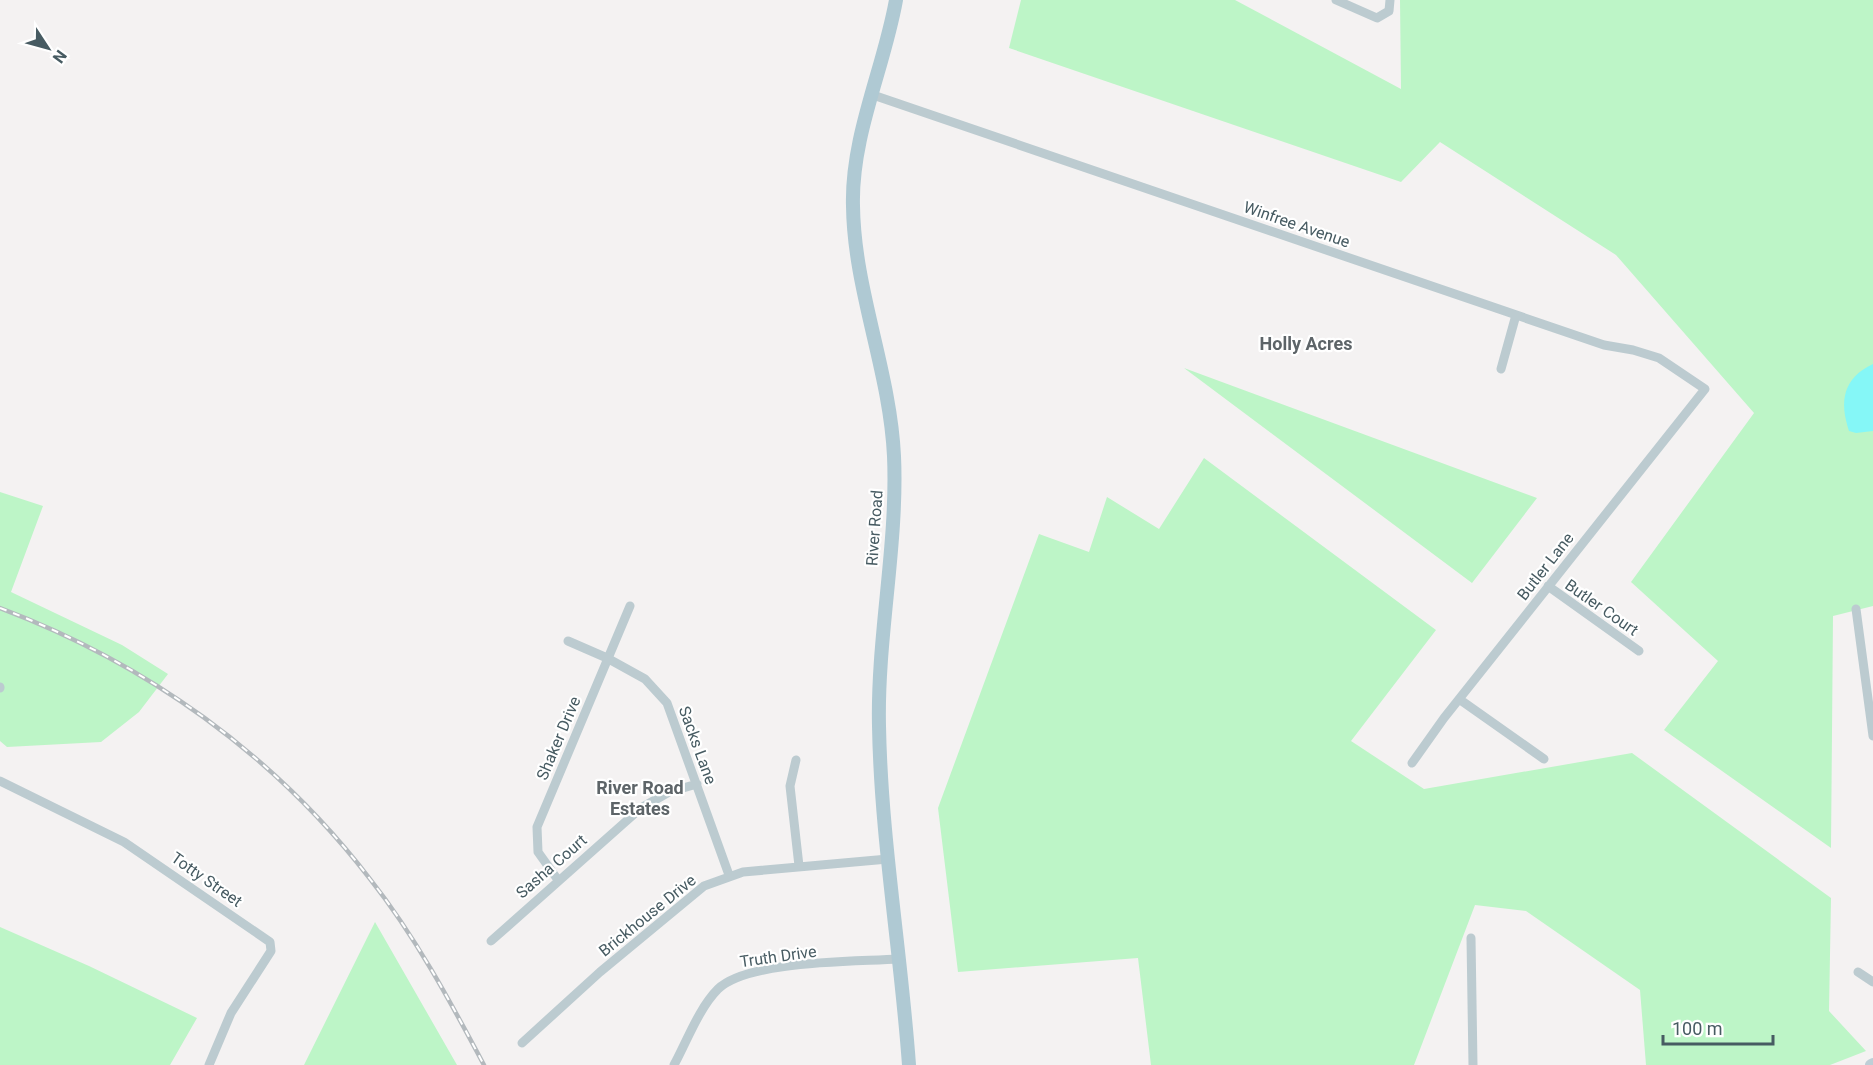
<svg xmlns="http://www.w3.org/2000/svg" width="1873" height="1065" viewBox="0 0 1873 1065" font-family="Roboto,sans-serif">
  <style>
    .green { fill: #bdf5c7 }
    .water { fill: #85f7f7 }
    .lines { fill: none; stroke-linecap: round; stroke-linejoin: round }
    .minor { stroke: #bccbd0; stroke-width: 9 }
    .secondary { stroke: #becfd7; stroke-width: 12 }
    .primary { stroke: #afc9d3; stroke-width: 14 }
    .rail-casing { stroke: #b3b9bd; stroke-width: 4.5 }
    .rail { stroke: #fff; stroke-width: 2; stroke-dasharray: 7; stroke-linecap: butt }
    .labels { text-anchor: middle; stroke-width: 4.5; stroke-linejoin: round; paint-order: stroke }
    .street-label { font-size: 16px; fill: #475b62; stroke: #fff }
    .neighbourhood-label { font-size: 18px; font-weight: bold; fill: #5d6468; stroke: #fff }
  </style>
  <rect width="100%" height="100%" fill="#f4f2f2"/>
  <!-- green -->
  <path class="green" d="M1021 0H1235L1401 89 1400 0H1873V606L1833 616 1831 848 1664 730 1718 661 1631 582 1754 413 1616 255 1440 142 1401 182 1009 48Z
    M1184 368 1537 498 1472 583Z
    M1204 458 1436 630 1351 741 1424 789 1632 753 1831 898 1829 1011 1866 1051 1830 1065H1646L1640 990 1526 911 1475 905 1414 1065H1151L1138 958 958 972 938 808 1039 534 1089 552 1107 497 1159 529Z
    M0 492 43 506 11 592 122 645 168 674 139 712 101 742 7 747 0 741Z
    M375 922 457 1065H304Z
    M0 927 89 966 197 1018 170 1065H0Z"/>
  <!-- water -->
  <path class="water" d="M1873 364V431L1856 433 1849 431C1839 401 1843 378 1873 364Z"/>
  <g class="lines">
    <!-- minor -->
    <path class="minor" d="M1336 0 1377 18 1389 11 1390 0
      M873 95 1604 345 1633 350 1659 358 1705 389 1444 718 1412 763
      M1501 369 1516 315
      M1548 586 1639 651
      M1856 609 1873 736
      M568 641 607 658 645 679 667 703 729 875
      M0 688V687
      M1459 699 1544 759
      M796 760 790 786 799 866
      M0 781 124 842 270 942 271 951 231 1013 209 1065
      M558 880 538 852 537 827 630 606
      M1471 938 1473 1065
      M491 941 641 808 669 792 697 784
      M1858 972 1873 982
      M522 1043 600 972 704 886 743 872 888 859
      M674 1065C687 1041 699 1008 718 989 748 960 855 962 898 959"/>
    <!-- secondary -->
    <path class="secondary" d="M1871 1065 1873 1064"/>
    <!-- primary -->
    <path class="primary" d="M896 0C884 68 851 136 853 206 854 290 890 371 894 456 898 544 877 637 879 726 881 839 901 952 909 1065"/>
    <defs>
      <path id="rail" d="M0 608C146 663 275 755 370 879 415 936 450 1001 484 1065"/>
    </defs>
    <!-- rail casing -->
    <use href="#rail" class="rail-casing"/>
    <!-- rail -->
    <use href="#rail" class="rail"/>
  </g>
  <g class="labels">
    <!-- street labels -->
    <g class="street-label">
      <text transform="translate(1297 224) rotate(19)" y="6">Winfree Avenue</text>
      <text transform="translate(874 528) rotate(-86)" y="6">River Road</text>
      <text transform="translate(1545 566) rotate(-52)" y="6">Butler Lane</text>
      <text transform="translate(1602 607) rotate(35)" y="6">Butler Court</text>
      <text transform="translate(558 738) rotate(-67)" y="6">Shaker Drive</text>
      <text transform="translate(698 745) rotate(70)" y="6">Sacks Lane</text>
      <text transform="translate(551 866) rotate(-41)" y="6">Sasha Court</text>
      <text transform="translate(207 879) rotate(35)" y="6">Totty Street</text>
      <text transform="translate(647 915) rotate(-39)" y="6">Brickhouse Drive</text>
      <text transform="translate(778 956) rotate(-8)" y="6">Truth Drive</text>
    </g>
    <!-- neighbourhood labels -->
    <g class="neighbourhood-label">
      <text x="1306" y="350">Holly Acres</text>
      <text x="640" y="794">River Road<tspan x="640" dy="21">Estates</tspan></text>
    </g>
  </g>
  <!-- north arrow -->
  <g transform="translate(48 48) rotate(126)" stroke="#ffffff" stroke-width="4.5" paint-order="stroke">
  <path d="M0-4.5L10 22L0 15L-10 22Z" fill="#475b62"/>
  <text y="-9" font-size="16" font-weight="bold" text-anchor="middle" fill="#475b62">N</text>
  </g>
  <!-- scale -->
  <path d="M1663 1035v9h110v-9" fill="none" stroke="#475b62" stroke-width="3"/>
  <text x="1672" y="1035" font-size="18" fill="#475b62" stroke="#ffffff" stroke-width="4.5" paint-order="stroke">100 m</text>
</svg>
